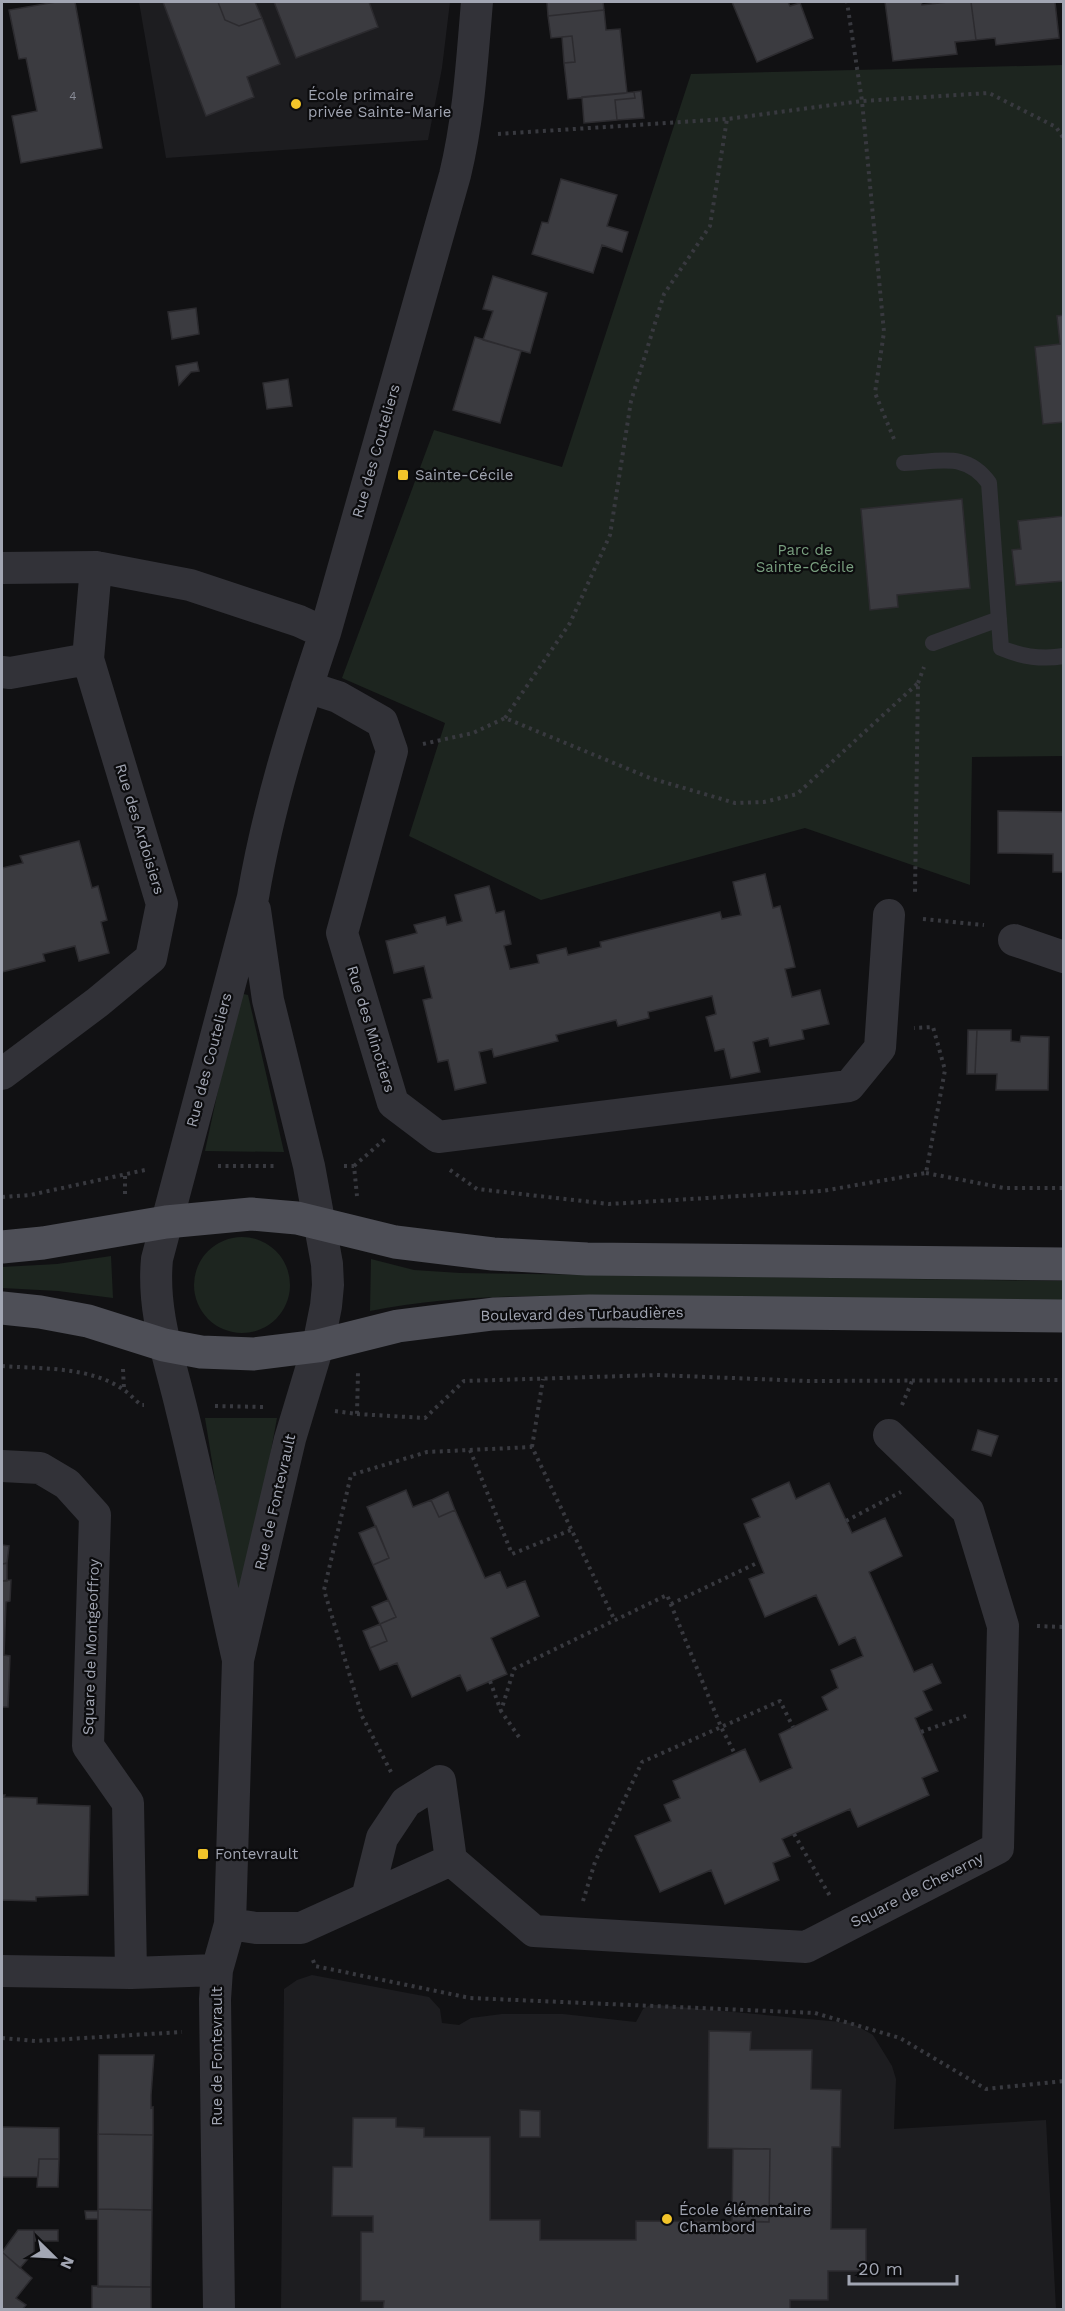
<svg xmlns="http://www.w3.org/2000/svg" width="1065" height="2311" viewBox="0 0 1065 2311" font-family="'Work Sans',sans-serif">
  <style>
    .built { fill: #1d1d20 }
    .green { fill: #1d251f }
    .building { fill: #3b3b40; stroke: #2c2b2f; stroke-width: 1.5 }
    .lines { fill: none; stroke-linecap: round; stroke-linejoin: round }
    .path { stroke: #38393f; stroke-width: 4; stroke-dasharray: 3 4.5; stroke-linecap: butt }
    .lane { stroke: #323238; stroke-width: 16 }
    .street { stroke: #323238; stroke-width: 32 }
    .primary { stroke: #4e4f57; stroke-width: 33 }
    .poi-dot { fill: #f2c42a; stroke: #0c0c0e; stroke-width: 2 }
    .labels { text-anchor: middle; stroke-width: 4.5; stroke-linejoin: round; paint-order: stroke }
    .number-label { font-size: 12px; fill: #888b96 }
    .poi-label { font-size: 15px; fill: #a2a6b3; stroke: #0c0c0e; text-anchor: start }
    .street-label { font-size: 15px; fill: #a2a6b3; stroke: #0c0c0e }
    .park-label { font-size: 15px; fill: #799f7f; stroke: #0c0c0e }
  </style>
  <rect width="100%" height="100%" fill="#111113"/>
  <!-- built -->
  <path class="built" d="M139 2H450L442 68 428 140 166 158Z
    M312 1975 429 1997 440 2009 442 2023 459 2025 471 2018 502 2014H563L636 2022 643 2009 650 2005H658L852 2023 873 2035 892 2066 896 2079 894 2129 1046 2120 1056 2309 281 2310 284 1989 297 1980Z"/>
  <!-- green -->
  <path class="green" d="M1063 65V756L972 757 970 885 805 828 541 900 409 836 445 723 342 678 434 430 562 467 691 74Z
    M239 993 248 995 284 1152 205 1151Z
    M194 1285a48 48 0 1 1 96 0a48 48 0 1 1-96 0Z
    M111 1256 113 1298 58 1291 2 1288V1267L57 1264Z
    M371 1259 414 1270 460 1273 1064 1281 1063 1300C933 1299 803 1298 673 1297 572 1296 470 1291 370 1311Z
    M205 1418H277L244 1597 234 1598Z"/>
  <!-- building -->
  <path class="building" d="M56 2H75L102 148 21 163 12 116 37 111 26 58 19 59 9 10Z
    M163 2H218L225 20 239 26 262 18 280 64 247 77 254 97 206 116Z
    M218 2H255L262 18 239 26 225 20Z
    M274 2H369L378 27 296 58Z
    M547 2H603L604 10 548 16Z
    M732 2H788L790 6 800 3 813 38 757 62Z
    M885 2H921L922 5 948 2H971L976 40 955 42 957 54 893 61Z
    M971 2H1055L1059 38 996 45 995 38 976 40Z
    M604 10 606 30 620 29 627 93 568 99 564 63 575 62 572 36 551 38 548 16Z
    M572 36 575 62 564 63 562 37Z
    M641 91 644 118 617 120 615 100 635 98 634 92Z
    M634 92 635 98 615 100 617 120 584 123 582 97Z
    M561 179 617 195 607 226 628 232 622 252 602 245 593 273 532 254 542 222 548 223Z
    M493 276 547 293 530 353 483 340 493 311 483 309Z
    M196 308 199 334 172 339 168 312Z
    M1064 315V422L1043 424 1035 347 1060 344 1057 316Z
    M475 337 521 351 500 423 453 410Z
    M197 362 199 371 191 372 179 385 176 366Z
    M288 379 292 406 267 409 263 383Z
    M962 499 970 588 897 595 898 607 870 610 861 509Z
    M1064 516V581L1016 585 1012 550 1021 549 1018 521Z
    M998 811 1064 812V872H1053V854L998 853Z
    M79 841 92 888 98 886 107 920 101 922 109 953 79 961 75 946 43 954 45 961 2 972V868L23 863 20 856Z
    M765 874 773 908 780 906 790 946 795 967 785 969 792 997 820 990 829 1024 802 1030 804 1039 770 1046 768 1038 753 1042 760 1072 731 1078 724 1049 715 1051 706 1017 716 1014 712 996 648 1012 649 1018 618 1026 616 1020 556 1035 558 1041 494 1057 492 1049 479 1052 486 1083 455 1090 448 1060 438 1062 423 1000 432 998 424 966 394 973 386 941 417 933 414 925 445 917 447 925 462 921 455 895 489 886 496 913 504 911 511 944 504 946 510 969 539 963 537 955 566 948 568 955 601 947 600 942 720 912 722 919 741 915 733 882Z
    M968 1030H977L975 1074H967Z
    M977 1030H1011V1041L1020 1042 1021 1036 1049 1037 1048 1090H996L997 1074H975Z
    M978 1430 998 1436 991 1456 972 1450Z
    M789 1482 796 1499 829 1483 852 1533 885 1518 902 1556 869 1572 914 1672 932 1664 941 1683 923 1691 932 1710 915 1718 938 1771 922 1778 929 1795 858 1827 850 1809 782 1839 790 1856 773 1863 779 1880 725 1904 711 1870 660 1892 635 1836 671 1821 664 1805 680 1798 673 1781 745 1749 760 1782 792 1768 779 1734 828 1710 822 1697 838 1688 831 1670 863 1656 855 1637 839 1645 816 1595 765 1617 749 1579 764 1573 744 1524 760 1517 752 1499Z
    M406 1490 413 1507 431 1500 439 1517 455 1510 485 1578 500 1572 507 1588 525 1581 539 1616 491 1638 507 1674 467 1691 460 1675 412 1697 397 1663 380 1670 370 1648 387 1641 380 1624 396 1617 373 1565 389 1558 367 1507Z
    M448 1492 455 1510 439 1517 431 1500Z
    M376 1526 389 1558 373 1565 359 1533Z
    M2 1545 9 1546 7 1563 2 1564Z
    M7 1563V1581H2V1564Z
    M11 1580 10 1601 6 1602 4 1655 10 1656 8 1707H2V1581Z
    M388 1600 396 1617 380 1624 372 1607Z
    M380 1624 387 1641 370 1648 363 1631Z
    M2 1795H5L4 1797 37 1798V1804L90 1806 88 1895 36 1897V1901L2 1900V1902Z
    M709 2031 751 2032 750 2050H812L811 2089 841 2090 840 2147H832L831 2229H866V2271H828V2300H790V2310H383L384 2301H361V2232H373V2216H332L333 2167H352L353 2118H396V2127L424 2128V2137H490V2220H540V2240H636V2221L769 2222 770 2149 708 2148Z
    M99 2055H154L151 2095V2108L153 2107V2135L98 2134Z
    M520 2110 540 2111V2137H520Z
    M2 2127 59 2128V2159H39L38 2177H2Z
    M98 2134 153 2135 152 2210 98 2209Z
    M733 2149H770L769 2222 732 2221Z
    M39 2159H59L58 2187H37Z
    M98 2209 152 2210 151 2287H98Z
    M85 2211H98V2219H86Z
    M18 2230H34V2252L20 2268 2 2252Z
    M34 2230H58V2241H34Z
    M2 2252 32 2278 16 2298 26 2305 22 2310H2Z
    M92 2286 151 2287V2310H92Z"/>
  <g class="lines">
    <!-- path -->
    <path class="path" d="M498 134 727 119
      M894 439 875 393 884 332 862 101 989 93 1056 127 1064 139
      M918 683 924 667
      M505 718 570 623 610 535 631 401 664 294 710 226 727 119 862 101 847 2
      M423 744 473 733 505 718 650 778 735 803 764 802 797 794 918 683 915 893
      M923 919 984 925
      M218 1166H274
      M344 1166H354L357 1196
      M354 1166 385 1139
      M450 1170 477 1189 609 1204 822 1191 926 1173 945 1070 933 1027 914 1028
      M926 1173 1004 1188H1064
      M125 1194V1176
      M2 1197 30 1195 145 1170
      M2 1366C40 1369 90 1366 124 1390 130 1394 135 1400 141 1405H144
      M123 1369 124 1389
      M902 1405 912 1381
      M215 1406 264 1407
      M335 1411 357 1414 358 1372
      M357 1414 425 1418 464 1381 657 1375 807 1381 1064 1380
      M532 1447 543 1379
      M470 1450 512 1554 571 1530
      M846 1521 901 1492
      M671 1604 759 1562
      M1037 1626 1064 1627
      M490 1681 501 1711
      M921 1732 966 1716
      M519 1737 501 1711 514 1669 667 1595 721 1727 735 1754
      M391 1772 362 1716 324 1590 351 1475 427 1452 532 1447 615 1621
      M794 1834 830 1896
      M583 1901 595 1862 642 1762 780 1701 793 1727
      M313 1960 315 1966 470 1998 815 2013 900 2038 986 2089 1064 2081
      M2 2038 36 2041 182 2032"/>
    <!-- lane -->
    <path class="lane" d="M904 463C939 462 966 451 989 483L1001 648C1022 657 1041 660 1064 656
      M933 643 999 619"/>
    <!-- street -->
    <path class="street" d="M2 568 96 567 190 585 299 621 325 633
      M2 672 10 673 88 659
      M307 687 338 697 382 722 392 751 342 933 393 1103 438 1137 849 1086 880 1048 889 915
      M1014 940 1064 957
      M2 1074 98 1002 151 958 162 904 88 659 96 567
      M2 1466 40 1468 67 1484 95 1515 88 1746 128 1803 131 1973 217 1970
      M238 1660C219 1576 202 1491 181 1407 169 1357 152 1311 157 1259L253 897C268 807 296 719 325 633L455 175C469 117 472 60 477 2
      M367 1898 382 1838 406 1802 440 1781 451 1860 534 1931 806 1947 998 1848 1003 1626 968 1511 889 1435
      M230 1924 256 1928H301L451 1860
      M2 1971 131 1973
      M219 2310 215 1999 217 1970 230 1924 238 1660 290 1439 318 1346 326 1306 328 1285 327 1264 309 1166 268 1000 255 910"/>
    <!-- primary -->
    <path class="primary" d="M2 1247 43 1243 166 1222 251 1214 297 1218 395 1242 493 1254 587 1259 1064 1264
      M2 1308 40 1312 88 1321 164 1345 201 1352 254 1354 318 1346 398 1326 493 1314 590 1311 1064 1316"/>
  </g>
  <!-- markers -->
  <g class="poi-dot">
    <circle cx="296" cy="104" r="6"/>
    <rect x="397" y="469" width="12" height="12" rx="3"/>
    <rect x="197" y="1848" width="12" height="12" rx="3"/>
    <circle cx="667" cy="2219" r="6"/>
  </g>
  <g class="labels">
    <!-- number labels -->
    <g class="number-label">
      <text x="73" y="100">4</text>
    </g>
    <!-- poi labels -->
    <g class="poi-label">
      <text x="308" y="100">École primaire<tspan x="308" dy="17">privée Sainte-Marie</tspan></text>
      <text x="415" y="480">Sainte-Cécile</text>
      <text x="215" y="1859">Fontevrault</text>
      <text x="679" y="2215">École élémentaire<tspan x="679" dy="17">Chambord</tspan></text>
    </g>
    <!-- street labels -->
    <g class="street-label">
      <text transform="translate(376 451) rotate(-74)" y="5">Rue des Couteliers</text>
      <text transform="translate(140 829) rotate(73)" y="5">Rue des Ardoisiers</text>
      <text transform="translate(371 1029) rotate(73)" y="5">Rue des Minotiers</text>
      <text transform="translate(209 1060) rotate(-75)" y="5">Rue des Couteliers</text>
      <text transform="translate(582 1314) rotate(-1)" y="5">Boulevard des Turbaudières</text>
      <text transform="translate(275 1502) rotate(-77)" y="5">Rue de Fontevrault</text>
      <text transform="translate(91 1647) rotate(-88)" y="5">Square de Montgeoffroy</text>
      <text transform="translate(917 1890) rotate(-27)" y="5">Square de Cheverny</text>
      <text transform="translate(217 2056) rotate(-90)" y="5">Rue de Fontevrault</text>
    </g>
    <!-- park labels -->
    <g class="park-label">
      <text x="805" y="555">Parc de<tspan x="805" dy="17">Sainte-Cécile</tspan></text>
    </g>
  </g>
  <!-- border -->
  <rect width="1065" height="2311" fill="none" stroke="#a2a6b3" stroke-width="6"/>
  <!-- north arrow -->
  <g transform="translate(54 2257) rotate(114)" stroke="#0c0c0e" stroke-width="4.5" paint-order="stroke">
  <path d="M0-4.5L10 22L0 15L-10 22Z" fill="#a2a6b3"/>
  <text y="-9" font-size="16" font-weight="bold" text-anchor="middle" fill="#a2a6b3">N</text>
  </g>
  <!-- scale -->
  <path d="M849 2275v9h108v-9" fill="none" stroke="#a2a6b3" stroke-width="3"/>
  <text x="858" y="2275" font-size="18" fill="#a2a6b3" stroke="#0c0c0e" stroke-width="4.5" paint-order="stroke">20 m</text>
</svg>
